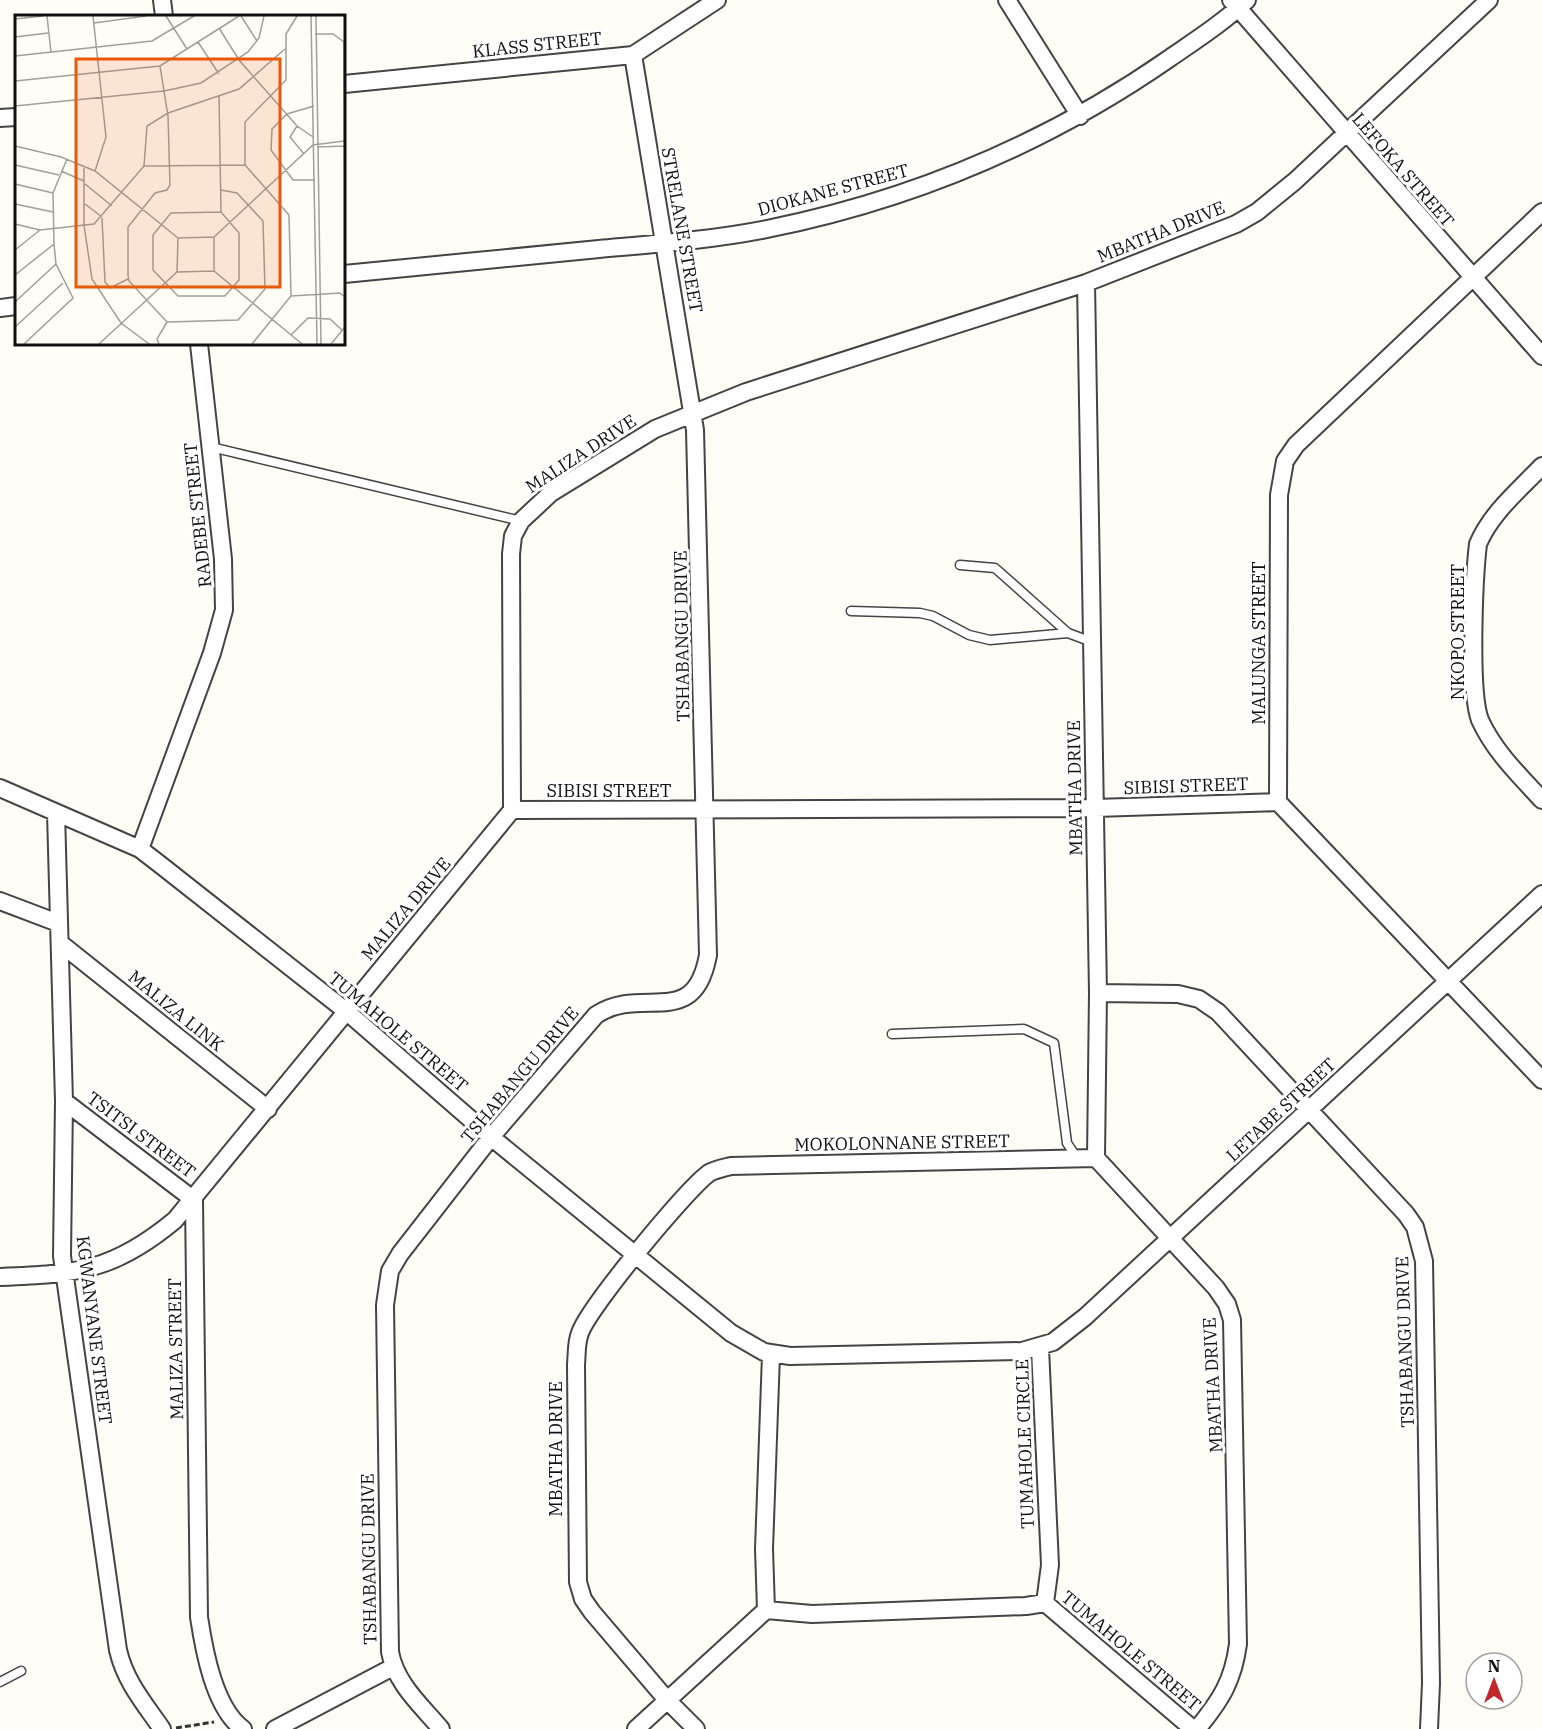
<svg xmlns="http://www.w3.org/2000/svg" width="1542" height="1729" viewBox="0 0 1542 1729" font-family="'IBM Plex Serif',serif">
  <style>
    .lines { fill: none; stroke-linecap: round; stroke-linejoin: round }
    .lane-casing { stroke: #444; stroke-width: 11 }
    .street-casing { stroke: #444; stroke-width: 20 }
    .path { stroke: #333; stroke-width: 3; stroke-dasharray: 6 3; stroke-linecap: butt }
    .lane { stroke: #fff; stroke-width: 8 }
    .street { stroke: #fff; stroke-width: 16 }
    .labels { text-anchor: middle; stroke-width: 6; stroke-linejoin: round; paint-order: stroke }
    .street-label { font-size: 18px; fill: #111; stroke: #fff }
    .inset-road { fill: none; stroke: #a09f9a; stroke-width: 1.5 }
    .view { fill: #e8590c; fill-opacity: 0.15; stroke: #e8590c; stroke-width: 3 }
    .inset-edge { fill: none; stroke: #111; stroke-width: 3 }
  </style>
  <rect width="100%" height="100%" fill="#fffdf5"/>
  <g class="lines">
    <defs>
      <path id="lane" d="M211 447 521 521
        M960 565 995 568 1068 633 1092 642
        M851 611 920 613 933 616 969 635 990 640 1068 633
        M892 1034 1024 1029 1054 1043 1067 1143 1077 1158
        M0 1682 21 1671"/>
      <path id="street" d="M162 0 164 16
        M1007 0 1080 116
        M1231 0 1542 356
        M344 84 633 55 717 0
        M0 118 16 117
        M1542 212 1296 445 1285 461 1279 495 1278 802 1542 1080
        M344 274C429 266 514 257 599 249 655 244 712 240 767 229 912 200 1049 142 1170 58 1196 40 1224 22 1247 0
        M1086 283 1098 993 1096 1158 1216 1288 1227 1304 1232 1320 1238 1644C1233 1681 1221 1700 1197 1729
        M0 308 16 306
        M1542 466C1519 490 1491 513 1478 544 1474 578 1469 692 1480 720 1494 751 1519 775 1542 800
        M0 788 140 849 162 866 346 1011 491 1137 731 1333 764 1352 790 1356 1022 1351 1053 1342 1085 1317 1542 894
        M512 810 1096 808 1278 802
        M56 813 64 1101 62 1256 118 1650C125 1681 144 1703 162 1729
        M140 849 212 653 224 610 223 559 199 344
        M0 901 58 923
        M60 943 268 1109
        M1098 993 1178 994 1199 999 1218 1012 1406 1214 1415 1227 1424 1261 1431 1683 1429 1729
        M64 1101 194 1200
        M194 1200 199 1617C204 1650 214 1708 243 1729
        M0 1277C77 1274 114 1271 175 1220L512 810 511 554 513 536 521 521 551 493 655 429 746 392 1086 283 1236 224 1257 212 1295 181 1489 0
        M1040 1348 1050 1565 1045 1603
        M1045 1603 1193 1729
        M766 1610 812 1614 1026 1606 1045 1603
        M766 1610 764 1549 771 1355
        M275 1729 393 1667
        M441 1729C421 1705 396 1684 390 1652L385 1305 390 1271 400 1254 491 1137 596 1015C643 984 694 1032 708 955L695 430 633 55
        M636 1729 766 1610
        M696 1729 667 1700 592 1612 583 1599 578 1582 576 1365C577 1354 576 1343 580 1333 589 1307 686 1190 709 1173 716 1169 723 1168 731 1166L1096 1158"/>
    </defs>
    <!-- lane casing -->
    <use href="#lane" class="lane-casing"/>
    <!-- street casing -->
    <use href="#street" class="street-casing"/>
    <!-- path -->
    <path class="path" d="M176 1728 214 1722"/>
    <!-- lane -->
    <use href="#lane" class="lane"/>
    <!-- street -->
    <use href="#street" class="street"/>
  </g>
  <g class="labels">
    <!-- street labels -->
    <g class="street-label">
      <text transform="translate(537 45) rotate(-6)" y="6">KLASS STREET</text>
      <text transform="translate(1403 170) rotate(49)" y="6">LEFOKA STREET</text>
      <text transform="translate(833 190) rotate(-15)" y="6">DIOKANE STREET</text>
      <text transform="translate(682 230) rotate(80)" y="6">STRELANE STREET</text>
      <text transform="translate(1161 232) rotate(-22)" y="6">MBATHA DRIVE</text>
      <text transform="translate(581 454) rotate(-33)" y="6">MALIZA DRIVE</text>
      <text transform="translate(198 515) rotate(-96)" y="6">RADEBE STREET</text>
      <text transform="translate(1458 632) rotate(-90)" y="6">NKOPO STREET</text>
      <text transform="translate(682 636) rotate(-91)" y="6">TSHABANGU DRIVE</text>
      <text transform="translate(1259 643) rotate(-90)" y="6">MALUNGA STREET</text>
      <text transform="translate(1186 786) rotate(-2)" y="6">SIBISI STREET</text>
      <text transform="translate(1075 788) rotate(-91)" y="6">MBATHA DRIVE</text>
      <text x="609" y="797">SIBISI STREET</text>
      <text transform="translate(406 909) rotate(-50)" y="6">MALIZA DRIVE</text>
      <text transform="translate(176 1011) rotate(39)" y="6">MALIZA LINK</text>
      <text transform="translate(398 1032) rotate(40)" y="6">TUMAHOLE STREET</text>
      <text transform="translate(520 1075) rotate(-50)" y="6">TSHABANGU DRIVE</text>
      <text transform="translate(1281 1110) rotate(-43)" y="6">LETABE STREET</text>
      <text transform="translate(141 1135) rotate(37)" y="6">TSITSI STREET</text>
      <text transform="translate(902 1143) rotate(-1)" y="6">MOKOLONNANE STREET</text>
      <text transform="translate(94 1330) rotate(83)" y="6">KGWANYANE STREET</text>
      <text transform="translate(1405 1342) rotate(-92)" y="6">TSHABANGU DRIVE</text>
      <text transform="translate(176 1349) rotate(-91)" y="6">MALIZA STREET</text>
      <text transform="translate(1213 1385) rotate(-93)" y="6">MBATHA DRIVE</text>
      <text transform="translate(1025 1444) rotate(-92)" y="6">TUMAHOLE CIRCLE</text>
      <text transform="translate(556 1449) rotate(-90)" y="6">MBATHA DRIVE</text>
      <text transform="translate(369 1559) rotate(-91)" y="6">TSHABANGU DRIVE</text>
      <text transform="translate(1131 1651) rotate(40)" y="6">TUMAHOLE STREET</text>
    </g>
  </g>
  <!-- overview -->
  <g transform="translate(15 15)">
    <rect width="330" height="330" fill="#fffdf5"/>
    <path class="inset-road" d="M32 1 36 37M78 1 91 122 80 156M151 1 172 34M226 1 242 26M296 1 302 329M301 1 306 329M0 4 28 1M79 8 131 1M204 13 224 45 282 111 298 122M300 19H318L329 27M0 22 33 18M329 26 330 209M183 27 204 59M0 41 137 26 179 1M145 51 153 101 155 170 152 175 140 178 113 212V260L114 266 152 307 223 305 250 274 248 206 222 178 206 175M0 66 145 51 224 1M204 81 206 197 224 218V265L210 281H163L138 255V220L156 198 206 197M0 91 149 76 186 68 233 37 244 23 249 1M299 91 272 99 257 114 256 135 278 165H300M282 111 275 122 289 139M0 131 46 142 80 156 163 223M302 132 330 131M0 150 44 160M69 151V210L77 264 106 308 134 329M129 151 230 150M46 156 69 166M0 169 38 178M70 169 97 191M0 189 38 197M70 189 87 202M87 203 90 267 95 273 113 264M0 209 25 215 79 209 129 151 132 111 153 98 224 74 270 34M199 222 298 130 329 126M199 222V256M163 223 199 222M0 235 25 215M199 256 287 329M162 257 199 256M162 257 163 223M0 260 39 229M276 281 325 278 330 282M0 287 41 249M0 312 48 268M276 320 293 303 315 304 327 315M9 329 58 283 41 249 39 229 38 178 52 144M84 329 162 257M144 329 142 324 152 307M237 329 276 281 274 200 230 150V107L271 65V19L282 1M316 329 330 312"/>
    <path class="view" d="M61 44H265V272H61Z"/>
    <rect width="330" height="330" class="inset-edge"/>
  </g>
  <!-- north arrow -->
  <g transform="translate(1494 1681)"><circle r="28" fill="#ffffff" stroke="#a0a0a0" stroke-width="1.5"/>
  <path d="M0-4.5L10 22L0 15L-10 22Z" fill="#c4262e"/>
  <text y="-9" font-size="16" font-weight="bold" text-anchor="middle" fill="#111111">N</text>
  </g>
</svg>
